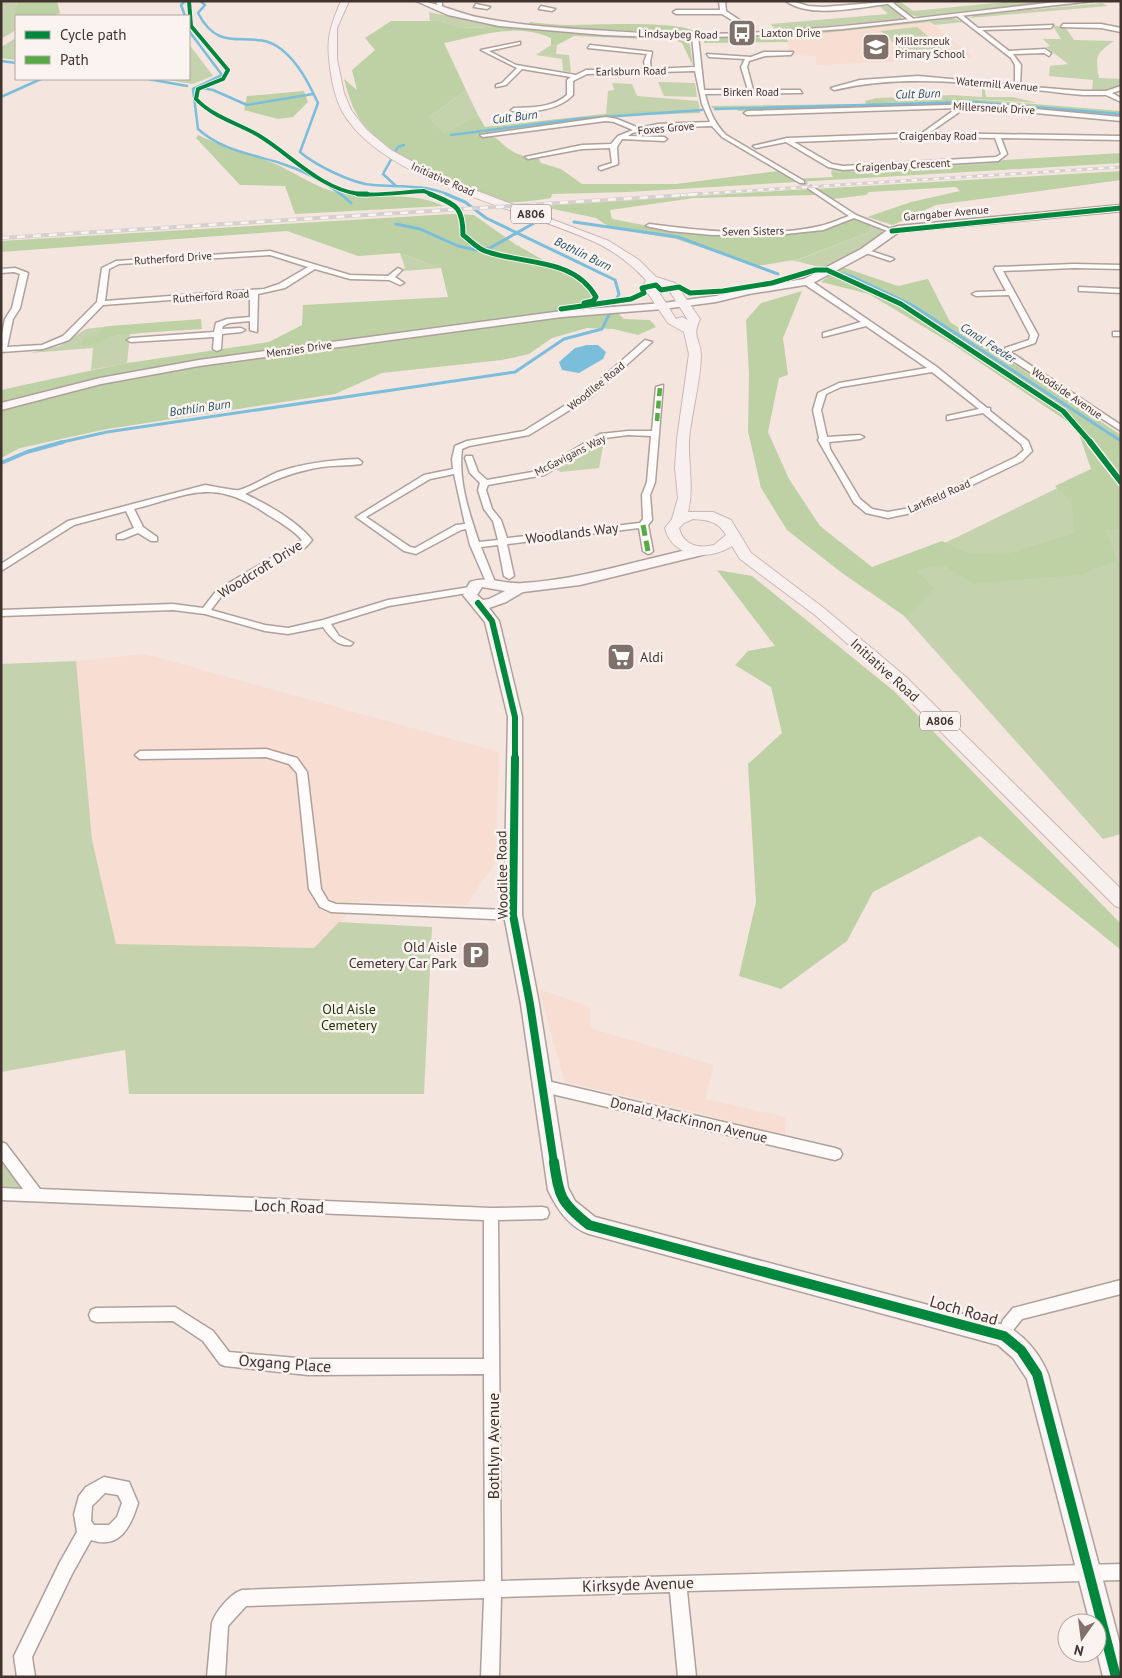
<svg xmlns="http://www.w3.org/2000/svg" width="1122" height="1678" viewBox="0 0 1122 1678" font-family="'PT Sans',sans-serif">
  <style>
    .built { fill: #f8ddd2 }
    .green { fill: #c4d3ad }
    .forest { fill: #bdd1a5 }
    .water { fill: #7bbedc }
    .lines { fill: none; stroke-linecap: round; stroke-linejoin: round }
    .stream-far2 { stroke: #7bbedc; stroke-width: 2.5 }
    .stream-far1 { stroke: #7bbedc; stroke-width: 3 }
    .stream { stroke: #7bbedc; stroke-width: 4 }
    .street-tunnel { stroke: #d1c1bb; stroke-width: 5.5; stroke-dasharray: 5.5 3; stroke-linecap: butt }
    .street-casing { stroke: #aea09b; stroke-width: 3 }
    .secondary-casing { stroke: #aea09b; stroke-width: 3 }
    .primary-casing { stroke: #cbb8b6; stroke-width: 2 }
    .street { fill: #fefbfa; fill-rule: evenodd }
    .secondary { fill: #fbf5f5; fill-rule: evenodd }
    .primary { fill: #f8f0ef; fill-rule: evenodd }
    .rail-far1-casing { stroke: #d6d1d0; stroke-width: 3 }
    .rail-casing { stroke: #d6d1d0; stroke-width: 4 }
    .rail-far1 { stroke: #fbf3f0; stroke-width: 2; stroke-dasharray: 5.5; stroke-linecap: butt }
    .rail { stroke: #fbf3f0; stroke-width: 2.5; stroke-dasharray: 8; stroke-linecap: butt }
    .quiet-far1 { stroke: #56ac44; stroke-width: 4.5; stroke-dasharray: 8 4.5; stroke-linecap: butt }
    .quiet { stroke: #56ac44; stroke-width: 5; stroke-dasharray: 11 5; stroke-linecap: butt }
    .cycleway-far4-casing { stroke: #fbf3f0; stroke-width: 5.5 }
    .cycleway-far3-casing { stroke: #fbf3f0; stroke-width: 7 }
    .cycleway-far2-casing { stroke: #fbf3f0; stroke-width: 9 }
    .cycleway-far1-casing { stroke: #fbf3f0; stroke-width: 11 }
    .cycleway-casing { stroke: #fbf3f0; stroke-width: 13 }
    .cycleway-far4 { stroke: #00873e; stroke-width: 4 }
    .cycleway-far3 { stroke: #00873e; stroke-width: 5 }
    .cycleway-far2 { stroke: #00873e; stroke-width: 6 }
    .cycleway-far1 { stroke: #00873e; stroke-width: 8 }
    .cycleway { stroke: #00873e; stroke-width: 10 }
    .labels { text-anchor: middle; stroke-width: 5; stroke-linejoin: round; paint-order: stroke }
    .far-poi-label { font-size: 11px; fill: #41332d; stroke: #fbf3f0; text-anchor: start }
    .far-street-label { font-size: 11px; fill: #41332d; stroke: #fbf3f0 }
    .far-water-label { font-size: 12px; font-style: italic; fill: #275265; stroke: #fbf3f0 }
    .shield { fill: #fbf3f0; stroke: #796d68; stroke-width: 1 }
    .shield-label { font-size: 12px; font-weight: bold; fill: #41332d }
    .street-label { font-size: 14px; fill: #41332d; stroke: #fbf3f0 }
    .poi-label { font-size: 14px; fill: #41332d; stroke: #fbf3f0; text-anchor: start }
    .park-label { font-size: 14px; fill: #1b3903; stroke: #fbf3f0 }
    .near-street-label { font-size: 16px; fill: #41332d; stroke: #fbf3f0 }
  </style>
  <rect width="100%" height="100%" fill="#f5e5df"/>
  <!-- built -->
  <path class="built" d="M930 22 975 58 816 65V56L791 55 786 37Z
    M145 654 499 752 496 862 466 905 360 901 314 948 116 944 92 840 76 661Z
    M539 989 590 1007V1028L714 1065 705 1099 786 1117 785 1136 680 1108 565 1082Z"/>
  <!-- green -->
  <path class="green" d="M1 1H18L13 13 16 19V30L1 39Z
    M1016 1H1044L1046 3 920 17 907 14 897 4 901 2 913 11Z
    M1102 3 1108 6 970 18 975 15Z
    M881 4 890 6 902 16 901 19 776 31 771 24 888 14 878 5Z
    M429 12 490 25 488 28 458 27 441 21H430Z
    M953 18 964 22 935 25 930 22 786 37 708 38 783 36Z
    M1052 25 1066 28 1074 40 1114 41C1096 53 1095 56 1099 78L1121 79V86L1109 90 1092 91 1093 80 1049 76 1050 66 1068 64 1046 47 1050 46 1043 39H1061Z
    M917 27 942 48 904 52 880 31Z
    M16 38V60L1 58V47Z
    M189 44 213 76 193 84 161 79H189Z
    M551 45H557L556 54 569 55 571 72 563 71 562 59 536 55Z
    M658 82 695 83 697 97 664 96Z
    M612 83 632 84 637 96 698 101 700 109 606 114 608 91 614 90Z
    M982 85H984L986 97H1013L1038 103 960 98 895 103 877 98 953 95 982 97Z
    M466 90 478 115 444 135 429 117Z
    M989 162 991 164 831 173 832 169 843 171Z
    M872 226 881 229 884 234 863 251 824 268 791 260 800 259 867 233Z
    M400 253 441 268 404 271 402 270 405 268Z
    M103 327 100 334 89 337 87 346 102 338 130 334 127 363 91 370 93 348 30 353 59 346 86 329Z
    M604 441 599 468 561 472 556 469Z
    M1115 460 1121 463V834L1103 839 871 579Z
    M76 661 92 840 116 944 314 948 339 922 432 927 424 1094H129L125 1050 1 1072V664Z
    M1 1158 23 1189 1 1188Z"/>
  <!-- forest -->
  <path class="forest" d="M18 1H57L60 13 54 16H16V19L13 13Z
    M391 21H441L458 27 488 28 490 26 474 21 619 36 689 39 693 66 682 43 675 40 574 36 557 45H551V38C518 22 479 36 444 43L466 90 429 117 444 134 478 115 485 127 622 112 700 109V113L615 116 479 134 481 137C498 134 497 141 509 149 518 156 529 157 539 159L541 163 561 169 582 184H676L778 171 792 179 833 177 831 173 990 164 989 162 1004 160 1121 153V163L628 192 552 194 551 198C537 200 521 203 506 202 498 201 489 196 481 193 443 178 386 155 361 121 352 108 348 94 344 79L357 90 352 70 375 50 365 38Z
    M530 22C542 23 556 25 569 25 594 25 683 20 698 33L598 30 528 24Z
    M786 37 788 42 704 43V39L709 38Z
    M304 91 308 102 293 117 278 119 244 110 247 96Z
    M877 98 895 103 960 98 1121 111V117L991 105 738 111 737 109 712 108 711 106 866 104 865 101Z
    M198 135C222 147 248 153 273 163 293 171 311 185 332 191 369 202 409 189 444 206L295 214 285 186 240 185 196 138Z
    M1121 171V180L936 205 893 225 867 217 911 202 960 191 956 187 869 192 866 195 833 199 814 189Z
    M808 189 816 195 694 198 610 210 612 219 680 232 770 234 822 230 853 219 872 226 867 233 799 259 757 266 676 239 611 228 596 218 539 206Z
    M452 214 474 215 515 244 580 281 593 294 588 300 604 314 618 313 624 319 650 320 656 327 638 335 613 329 587 328 552 338 529 354 502 360 382 373 335 394 107 429 20 448 1 458V390L121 364 269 342 302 325 303 305 448 297 441 268 400 253 358 256 287 231 1 252V241Z
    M842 267 898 286 928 279 950 322 1121 435V530H1105L1117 560 1080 575 973 583 943 565 916 570 934 589 906 617 842 573 787 530 761 488 748 431 749 374 746 320 761 303 802 291 783 338 788 375 779 378 768 432 789 479 820 526 872 567 942 541 968 553 1003 555 1075 533 1071 502 1055 486 1091 469 1077 428 954 345 869 294 821 282Z
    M201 319 202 329C171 331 140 332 110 337 100 339 92 349 81 345L84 338 99 334 103 327 109 326Z
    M717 570 752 576 895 692 1121 924V950L980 836 873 892 847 941 781 989 739 976 756 902 748 764 782 733 771 687 735 665 748 651 775 646Z"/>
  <!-- water -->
  <path class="water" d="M587 345H598L606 352 603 359 579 373 562 370 559 362 575 348Z"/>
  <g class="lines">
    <!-- stream-far2 -->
    <path class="stream-far2" d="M185 1 181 5 185 16
      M200 1 205 5 198 13C221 58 251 26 281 49 299 63 309 84 318 103L300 152C315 165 353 184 373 185 399 187 424 184 449 195
      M189 31 222 75 193 89 198 129C221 150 251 154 280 163 302 170 324 181 342 195
      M1 61 16 63
      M148 79 187 86
      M202 88 213 90 247 105 313 94
      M1 97 41 79
      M715 109 973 102 1121 114
      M451 135 576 119 702 110
      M396 186 383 174 398 147 404 145"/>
    <!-- stream-far1 -->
    <path class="stream-far1" d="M341 194 351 203
      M574 222 678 237 778 274
      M396 224 420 229 458 246 476 250 490 248 536 222
      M839 273 853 277 912 305 1121 441
      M58 443 107 432 515 372 564 339 602 329 619 294 615 280 486 218 465 202 446 194"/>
    <!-- stream -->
    <path class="stream" d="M1 463 27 452 63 442"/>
    <!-- street-tunnel -->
    <path class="street-tunnel" d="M802 182 811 188"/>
    <defs>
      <path id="street" d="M436 1H442V7H438Z
        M719 1H725L726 11 744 23V25H740L722 14H676L673 12 676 10H720Z
        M786 1H792L808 6 823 7 899 1 893 3 915 20 910 21 888 4C860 7 809 19 786 1Z
        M476 4 490 7 487 9 474 7Z
        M541 6 555 9 552 11 539 9Z
        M957 14H961L978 28 1053 25 1051 28 982 30 1009 51 1045 49 1051 53 1049 56 1044 53 1013 54 1021 65 1020 86 1083 91H1106L1121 86V90L1112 93 1121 98V102L1106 95H1083C1001 87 915 71 834 90L831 88 860 80 918 76 1015 85V65L1011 58 957 16Z
        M1063 24H1101L1121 28V32L1101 28 1061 27Z
        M695 34 698 36 704 90H748L741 67 745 59 709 57 707 54 751 57 764 52H793L791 55 765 56 749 61 747 67 753 90H800L802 93 705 94C709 110 714 123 726 135L804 181V183H800L722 137 712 126 658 128 632 133 628 136 664 137 667 139 664 141 622 139 617 147 618 164 601 170 599 169V167L612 163 610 148 582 149 528 159 525 157 582 145 611 144 618 136 633 130 614 122 606 121 483 137 480 135 606 117 617 119 639 128 658 124 710 122 702 104 695 71 587 74 573 81V95C559 110 532 113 512 111L511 110 514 108C533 107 552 108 567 95V80L571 77 522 69 506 85 496 87V85L502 83 517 68 481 50 520 42V44L489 51 516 65 576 75 586 70 646 69 644 62 647 54 588 48 590 45 652 52 650 62 651 69 695 67 692 36Z
        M980 104 1121 117V121L980 108H965L929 133 1121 136V140L1001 138 1007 154 998 161 843 170 828 167 786 142 756 148 753 146 787 138 922 133 957 108 747 115 744 113 747 111ZM923 137 995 138 1001 154 996 157 843 166 832 164 794 142Z
        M811 186 856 215 895 231 890 232 854 218 823 230 776 235H712L670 231 646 226 649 224C701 231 769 238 820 226 830 224 840 219 849 216L809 189 808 188Z
        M865 249 892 258 894 259 890 261 863 252V250Z
        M270 251 350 275 388 276 398 268 402 270 395 277 404 283 400 285 389 280 350 279 315 269 285 288 258 294 257 332 250 330V321L229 323 223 326 222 329 241 328 245 330 241 332 222 334 221 349 217 351 213 349 214 337 131 342 127 340 131 338 214 332 216 323 227 319 250 317V294L103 305 69 340 43 349 1 352V339L5 319 12 308 20 274 14 272 1 273V269L15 268 28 273 20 308 13 319 7 347 42 345 63 336 97 302 102 268 116 261ZM270 255 308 267 279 284 264 289 105 301 109 269 119 264Z
        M1074 264 1121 265V269L1074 268 1003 271 1038 335 1035 343 1012 351V353L1121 425V431L1005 356V348L1029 340 1030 335 1009 295 976 296 972 294 976 292 1006 291 994 269 995 267Z
        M804 280H810L937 367 987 408H990V411L1028 441 1032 451 1022 461 916 512 888 518 866 513 854 503 818 440 819 438 813 410 818 393 839 383 927 368 866 326 823 337V333L861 322 804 284ZM932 372 979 409 947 416V420L983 413 1021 444 1024 450 1016 457 910 508 888 512 872 509 860 499 830 449 829 442 860 439 864 437 860 435 827 437 821 410 826 394 841 387Z
        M1079 287 1121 289V293L1082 291H1079Z
        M1113 332H1121V336H1113Z
        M645 340 652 342 591 397 529 435 469 446 462 449C458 480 469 513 479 542L498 540 493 521 484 509 478 490 480 483 470 473 465 458 466 456H472L478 472 487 480 538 471 600 434 628 431H652L656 387 663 385 655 482 650 495 652 520 648 525 653 551 651 553 648 554 643 551 639 528 507 544 514 576 509 579 504 576 498 545 481 547 495 582 490 585 487 584 470 545 466 529 461 530 416 554 404 551 356 517 424 475 453 469 452 459 455 446 467 441 524 431 585 393ZM628 435 651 436 647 482 642 495 643 519 640 523 507 538 501 520 492 509 486 490 488 485 544 475 605 438ZM454 474 465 524 456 525 415 548 410 547 366 517 430 479Z
        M358 459 362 462 361 464C348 466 335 465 322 467 295 471 270 481 245 494 266 503 298 522 312 540L306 547 223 594 211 610 265 625 288 628 323 620 388 600 470 587 475 590 473 592 389 606 331 624 339 636 353 643 351 645C338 647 330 637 323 627L288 634 265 631 205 614 173 610 1 616V610L173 604 203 608 217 590 302 540C293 530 280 522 268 515 214 477 191 494 134 509L143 527 157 537V541H151L138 533 123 539H117V535L134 528 126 511 74 525 1 571V564L68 521 205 485C212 486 235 491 239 490 251 487 266 477 278 472 304 463 331 460 358 459Z
        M266 749 297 758 307 772 321 889 328 901 336 904 513 910 517 912 519 915 517 918 513 920 331 912 320 907 309 889 297 773 289 764 266 757 140 759 135 755 140 751Z
        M543 1080 835 1148 840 1150 842 1154 840 1158 835 1160 543 1092 538 1090 536 1086 538 1082Z
        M1 1142 6 1144 40 1189 491 1208 542 1207 547 1208 549 1213 547 1218 542 1219 498 1220 501 1581 1121 1564V1580L687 1591 696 1677H678L670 1592 501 1597 499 1677H481L484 1598 246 1606 228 1626 225 1677H207L212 1623C216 1611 230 1594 242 1590L485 1581 484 1374 308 1375 225 1366 220 1364 203 1341 173 1321 96 1322 91 1320 89 1315 91 1310 96 1308 175 1307 213 1331 229 1352 308 1359H484V1220L1 1200V1188L23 1189 1 1159Z
        M1121 1280V1294L1022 1319 1014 1329 1009 1341 1004 1343 999 1341 997 1336 1003 1320 1013 1308Z
        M104 1477 129 1482 138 1503C131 1526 120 1550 91 1540L72 1574 32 1657 35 1677H17L14 1656 17 1650 60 1562 77 1532 74 1514 79 1496 86 1487ZM105 1493 118 1495 122 1503 117 1517 109 1525H94L91 1521 92 1506Z"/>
      <path id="secondary" d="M416 1C435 1 461 15 482 18 534 28 590 30 643 33 784 39 926 16 1065 1H1093L843 29 745 36 678 38 604 35 499 26 448 15Z
        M1121 205V211L899 232 869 253 811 284 749 294 716 302 663 309 562 317 199 366 101 384 1 410V403L100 378 199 360 562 311 663 303 716 296 741 289 804 279 861 249 889 229 898 226Z
        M701 547 708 551 706 554 580 585 523 592 506 602 489 608 499 621 522 717V915L539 1004 568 1188 575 1201 595 1217 1004 1325C1024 1334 1040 1354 1048 1374L1121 1648V1677H1103L1097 1652V1623H1090L1027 1379 1013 1358 998 1345 589 1234C569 1227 557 1209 548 1190L521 1004 504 915 508 717 485 622 463 595 470 582C488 575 505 585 523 583 585 579 641 559 701 547ZM482 587 505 591 489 599 483 600 477 595Z"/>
      <path id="primary" d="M341 1H349L337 28V59L344 93 351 110 367 130 391 150 443 178 609 241 639 260 656 277 675 283 700 319C691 338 701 339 701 356 700 383 692 411 689 439 688 463 694 488 688 512H713L731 520 751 553 825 609 906 677 1121 889V908L1115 906 894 685 815 615 740 559 732 546C710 561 672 558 665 528L672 519 678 498 675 468 677 439 689 354 684 332 668 323 643 286 646 280C633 266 618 254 601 245 529 209 383 184 342 111 336 99 333 87 331 74 326 42 328 31 341 1ZM656 284 667 287 688 320 682 317 676 319 655 286ZM693 519C708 520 718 521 726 535L714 545C698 549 683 545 679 528L684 523Z"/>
    </defs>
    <!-- street casing -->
    <use href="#street" class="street-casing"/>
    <!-- secondary casing -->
    <use href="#secondary" class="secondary-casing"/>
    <!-- primary casing -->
    <use href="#primary" class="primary-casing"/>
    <!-- street -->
    <use href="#street" class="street"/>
    <!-- secondary -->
    <use href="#secondary" class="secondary"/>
    <!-- primary -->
    <use href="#primary" class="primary"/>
    <defs>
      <path id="rail-far1" d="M681 195 1121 167"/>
      <path id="rail" d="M1 238 701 194"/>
    </defs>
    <!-- rail-far1 casing -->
    <use href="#rail-far1" class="rail-far1-casing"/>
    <!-- rail casing -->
    <use href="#rail" class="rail-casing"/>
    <!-- rail-far1 -->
    <use href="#rail-far1" class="rail-far1"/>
    <!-- rail -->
    <use href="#rail" class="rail"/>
    <!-- quiet-far1 -->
    <path class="quiet-far1" d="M657 421 660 387"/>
    <!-- quiet -->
    <path class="quiet" d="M643 525 648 551"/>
    <defs>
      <path id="cycleway-far4" d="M189 1 191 26 228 70 223 79 198 89 196 99C213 117 237 123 258 135 290 154 320 189 359 194 380 196 403 192 424 191L433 195"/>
      <path id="cycleway-far3" d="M358 194H367
        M430 194C455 205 463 205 463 235 470 240 477 248 485 251 523 265 574 257 596 297L593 301 584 303
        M892 231 1121 208
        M561 309 631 299 644 293 642 288 656 285 661 290 679 287 690 293 723 291 772 283 815 270H827L901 304 1063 411 1091 443"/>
      <path id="cycleway-far2" d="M1090 442 1121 482
        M478 603 492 621 515 717V759"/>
      <path id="cycleway-far1" d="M515 758 513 915 530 1004 554 1163"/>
      <path id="cycleway" d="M554 1162C559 1197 561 1203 589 1225L1004 1336 1021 1350 1037 1374 1116 1677"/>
    </defs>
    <!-- cycleway-far4 casing -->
    <use href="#cycleway-far4" class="cycleway-far4-casing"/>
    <!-- cycleway-far3 casing -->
    <use href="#cycleway-far3" class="cycleway-far3-casing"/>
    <!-- cycleway-far2 casing -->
    <use href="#cycleway-far2" class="cycleway-far2-casing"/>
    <!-- cycleway-far1 casing -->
    <use href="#cycleway-far1" class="cycleway-far1-casing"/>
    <!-- cycleway casing -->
    <use href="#cycleway" class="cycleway-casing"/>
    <!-- cycleway-far4 -->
    <use href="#cycleway-far4" class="cycleway-far4"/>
    <!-- cycleway-far3 -->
    <use href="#cycleway-far3" class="cycleway-far3"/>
    <!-- cycleway-far2 -->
    <use href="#cycleway-far2" class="cycleway-far2"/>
    <!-- cycleway-far1 -->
    <use href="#cycleway-far1" class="cycleway-far1"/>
    <!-- cycleway -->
    <use href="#cycleway" class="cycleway"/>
  </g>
  <!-- icons -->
  <defs>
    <symbol id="bus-square" viewBox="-11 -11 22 22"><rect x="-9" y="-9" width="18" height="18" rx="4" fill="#80716b" stroke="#fbf3f0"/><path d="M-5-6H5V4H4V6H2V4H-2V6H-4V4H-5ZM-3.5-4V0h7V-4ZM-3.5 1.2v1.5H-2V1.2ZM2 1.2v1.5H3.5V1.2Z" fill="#fff"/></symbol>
    <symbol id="school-square" viewBox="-11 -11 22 22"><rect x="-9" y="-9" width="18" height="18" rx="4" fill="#80716b" stroke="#fbf3f0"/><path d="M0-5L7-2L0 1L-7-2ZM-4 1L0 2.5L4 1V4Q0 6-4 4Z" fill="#fff"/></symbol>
    <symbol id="supermarket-square" viewBox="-11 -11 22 22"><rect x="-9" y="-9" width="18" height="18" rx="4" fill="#80716b" stroke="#fbf3f0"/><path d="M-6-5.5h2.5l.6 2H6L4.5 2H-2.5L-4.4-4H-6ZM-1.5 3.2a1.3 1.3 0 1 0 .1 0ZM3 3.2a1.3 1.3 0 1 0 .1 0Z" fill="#fff"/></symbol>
    <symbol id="parking-square" viewBox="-11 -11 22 22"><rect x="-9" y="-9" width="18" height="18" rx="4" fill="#80716b" stroke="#fbf3f0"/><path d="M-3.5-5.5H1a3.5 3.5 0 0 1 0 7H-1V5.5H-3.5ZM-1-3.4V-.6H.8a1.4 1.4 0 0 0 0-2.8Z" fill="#fff"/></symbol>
  </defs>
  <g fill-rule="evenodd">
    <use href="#bus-square" x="726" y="17" width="32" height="32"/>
    <use href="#school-square" x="860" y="31" width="32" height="32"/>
    <use href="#supermarket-square" x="605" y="641" width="32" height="32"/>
    <use href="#parking-square" x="460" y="939" width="32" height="32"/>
  </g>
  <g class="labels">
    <!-- far-poi labels -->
    <g class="far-poi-label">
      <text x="761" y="37">Laxton Drive</text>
      <text x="895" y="45">Millersneuk<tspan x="895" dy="13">Primary School</tspan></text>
    </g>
    <!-- far-street labels -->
    <g class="far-street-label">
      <text transform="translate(678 34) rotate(1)" y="4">Lindsaybeg Road</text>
      <text transform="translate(631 71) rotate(-1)" y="4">Earlsburn Road</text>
      <text transform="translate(997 84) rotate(5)" y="4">Watermill Avenue</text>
      <text x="751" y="96">Birken Road</text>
      <text transform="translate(994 108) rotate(3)" y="4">Millersneuk Drive</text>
      <text transform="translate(666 128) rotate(-5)" y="4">Foxes Grove</text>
      <text x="938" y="140">Craigenbay Road</text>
      <text transform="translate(903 165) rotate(-3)" y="4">Craigenbay Crescent</text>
      <text transform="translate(443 179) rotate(24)" y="4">Initiative Road</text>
      <text transform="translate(946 213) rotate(-5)" y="4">Garngaber Avenue</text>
      <text transform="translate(753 231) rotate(-1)" y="4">Seven Sisters</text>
      <text transform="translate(173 258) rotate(-4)" y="4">Rutherford Drive</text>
      <text transform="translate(211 296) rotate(-4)" y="4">Rutherford Road</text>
      <text transform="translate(299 349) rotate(-8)" y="4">Menzies Drive</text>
      <text transform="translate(596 386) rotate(-39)" y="4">Woodilee Road</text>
      <text transform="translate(1067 393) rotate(34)" y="4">Woodside Avenue</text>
      <text transform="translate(570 455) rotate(-27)" y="4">McGavigans Way</text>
      <text transform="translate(939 496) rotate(-24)" y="4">Larkfield Road</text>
    </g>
    <!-- far-water labels -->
    <g class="far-water-label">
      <text transform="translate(918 94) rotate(-2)" y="4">Cult Burn</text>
      <text transform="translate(515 117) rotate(-7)" y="4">Cult Burn</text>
      <text transform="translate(583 254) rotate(26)" y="4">Bothlin Burn</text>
      <text transform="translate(988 343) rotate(33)" y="4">Canal Feeder</text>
      <text transform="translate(200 408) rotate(-8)" y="4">Bothlin Burn</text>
    </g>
    <!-- shield labels -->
    <g class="shield">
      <rect x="511" y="204.5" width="40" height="19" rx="4"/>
      <rect x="920" y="711.5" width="40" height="19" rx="4"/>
    </g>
    <g class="shield-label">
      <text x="531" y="218">A806</text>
      <text x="940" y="725">A806</text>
    </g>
    <!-- street labels -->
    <g class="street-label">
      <text transform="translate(572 533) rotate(-7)" y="5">Woodlands Way</text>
      <text transform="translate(260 569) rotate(-32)" y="5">Woodcroft Drive</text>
      <text transform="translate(885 670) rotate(42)" y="5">Initiative Road</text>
      <text transform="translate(502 875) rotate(-91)" y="5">Woodilee Road</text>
      <text transform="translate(689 1120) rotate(13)" y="5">Donald MacKinnon Avenue</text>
    </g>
    <!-- poi labels -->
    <g class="poi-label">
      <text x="640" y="662">Aldi</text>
      <text x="457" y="952" text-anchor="end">Old Aisle<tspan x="457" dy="16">Cemetery Car Park</tspan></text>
    </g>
    <!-- park labels -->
    <g class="park-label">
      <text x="349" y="1014">Old Aisle<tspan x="349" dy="16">Cemetery</tspan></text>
    </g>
    <!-- near-street labels -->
    <g class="near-street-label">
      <text transform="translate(289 1206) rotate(2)" y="6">Loch Road</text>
      <text transform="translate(964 1310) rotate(16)" y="6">Loch Road</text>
      <text transform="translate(285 1363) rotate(4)" y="6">Oxgang Place</text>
      <text transform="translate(493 1446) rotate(-90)" y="6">Bothlyn Avenue</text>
      <text transform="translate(638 1584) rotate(-2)" y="6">Kirksyde Avenue</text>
    </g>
  </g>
  <!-- border -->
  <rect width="1122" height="1678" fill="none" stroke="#41332d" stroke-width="5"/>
  <!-- legend -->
  <rect x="15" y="15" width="175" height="65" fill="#fbf3f0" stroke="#b1a6a2"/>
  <rect x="25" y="31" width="25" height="8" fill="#00873e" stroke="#b1a6a2"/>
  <text x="60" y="40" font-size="15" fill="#41332d">Cycle path</text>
  <rect x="25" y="56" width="25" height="8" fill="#56ac44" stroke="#b1a6a2"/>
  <text x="60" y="65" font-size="15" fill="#41332d">Path</text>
  <!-- north arrow -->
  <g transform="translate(1082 1638) rotate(194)"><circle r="24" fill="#fbf3f0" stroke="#b1a6a2"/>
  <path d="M0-4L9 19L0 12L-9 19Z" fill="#80716b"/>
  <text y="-8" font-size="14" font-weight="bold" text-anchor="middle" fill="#41332d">N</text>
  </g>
</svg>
